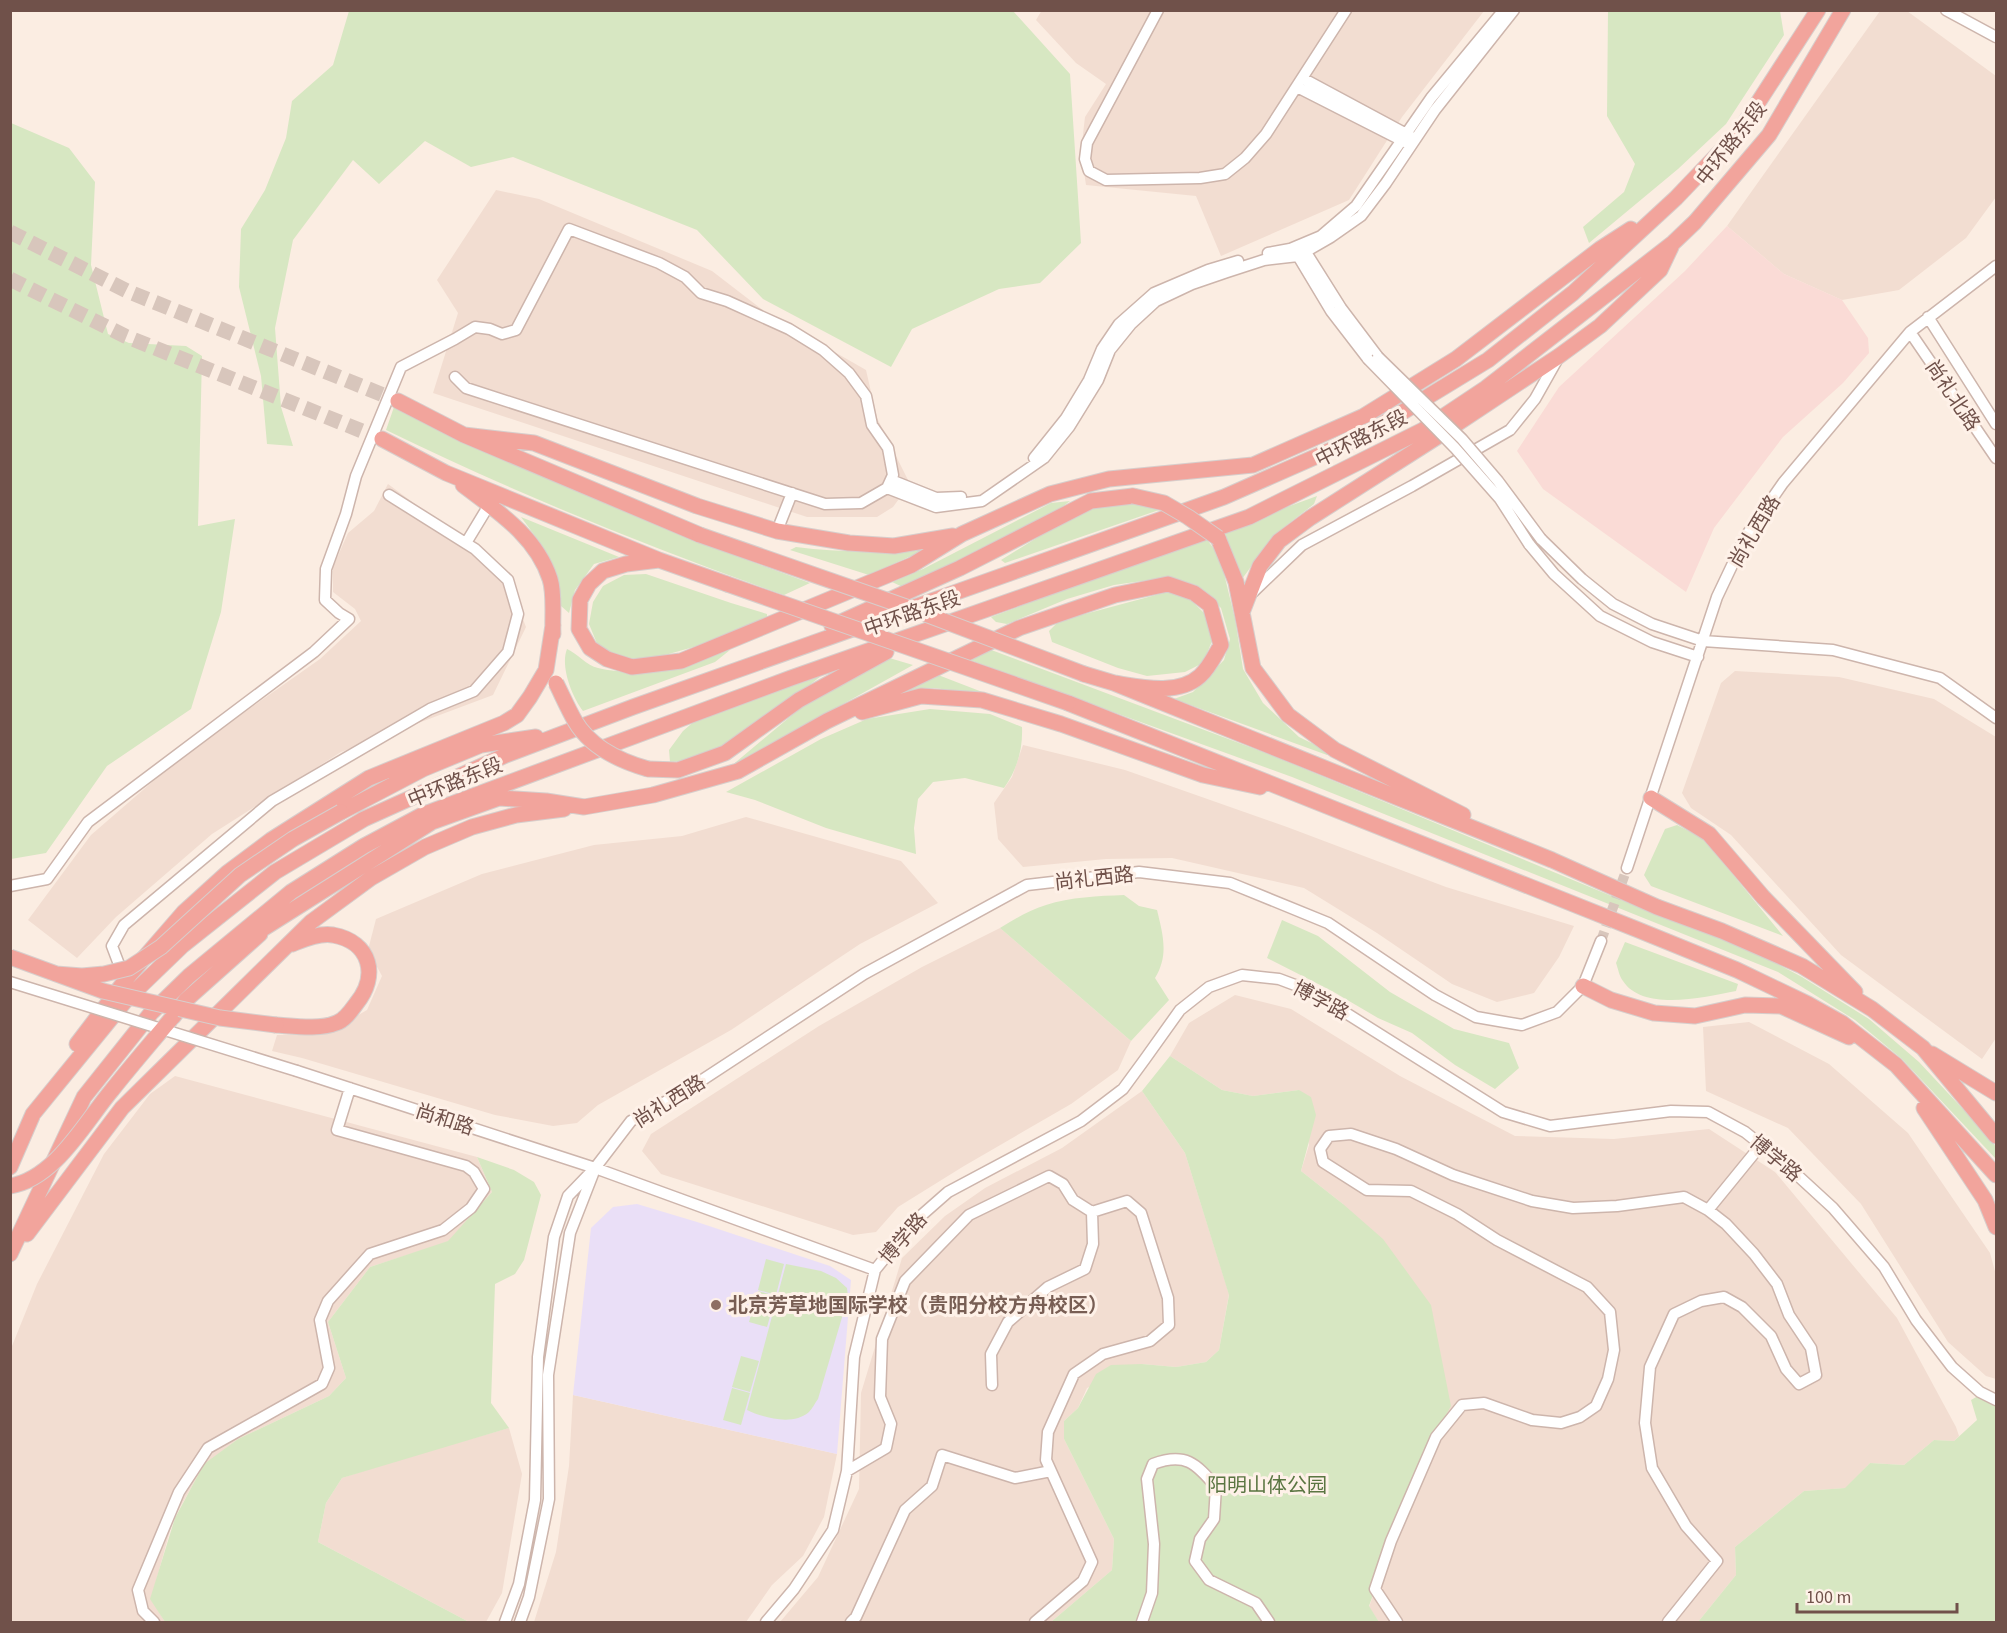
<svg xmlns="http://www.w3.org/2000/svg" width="2007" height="1633" viewBox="0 0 2007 1633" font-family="'Source Sans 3','Noto Sans SC',sans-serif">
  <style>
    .residential { fill: #f2ddd1 }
    .commercial { fill: #fadbd6 }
    .education { fill: #eadff7 }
    .green { fill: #d7e7c2 }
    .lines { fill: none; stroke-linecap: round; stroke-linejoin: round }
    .minor-tunnel { stroke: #d8c6bc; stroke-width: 10; stroke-dasharray: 10 5; stroke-linecap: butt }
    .highway-tunnel { stroke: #d8c6bc; stroke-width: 15; stroke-dasharray: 15 8; stroke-linecap: butt }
    .minor-casing { stroke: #cdb5ac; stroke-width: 13 }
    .highway-casing { stroke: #d7cecc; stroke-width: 17 }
    .minor { stroke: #fff; stroke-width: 10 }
    .highway { stroke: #f2a49c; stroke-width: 15 }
    .minor-bridge-casing { stroke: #cdb5ac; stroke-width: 13; stroke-linecap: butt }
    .highway-bridge-casing { stroke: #d7cecc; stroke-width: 17; stroke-linecap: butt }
    .minor-bridge { stroke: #fff; stroke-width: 10 }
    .highway-bridge { stroke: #f2a49c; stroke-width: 15 }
    .education-dot { fill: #8d6e63; stroke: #fef1e8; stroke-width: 2 }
    .labels { text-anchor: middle; stroke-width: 6; stroke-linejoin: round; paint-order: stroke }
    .street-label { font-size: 20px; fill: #70514a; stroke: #fef1e8 }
    .education-label { font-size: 20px; font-weight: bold; fill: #785e54; stroke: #fef1e8; text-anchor: start }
    .park-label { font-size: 20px; fill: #5b7642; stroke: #fef1e8 }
  </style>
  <rect width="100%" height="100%" fill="#fbede2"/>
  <!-- residential -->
  <path class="residential" d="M1042 10 1484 11 1402 117 1349 200 1221 256 1196 196 1086 185 1081 152 1085 117 1106 84 1076 63 1036 20Z
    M1880 11H1907L1996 76V197L1966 238 1899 290 1842 300 1784 274 1727 226Z
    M496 190 539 199 712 271 768 314 866 370 877 418 910 484 893 507 877 517H807L433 393 458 313 437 280Z
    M388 484 504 570 526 627 493 695 341 752 212 834 116 917 77 958 28 920 91 835 181 757 320 659 361 621 355 609 333 592V567L348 533 374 511Z
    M1735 671 1839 677 1934 699 1996 737V1038L1982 1059 1841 955 1731 835 1691 808 1682 793 1721 683Z
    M1023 745 1125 770 1287 827 1446 887 1574 926 1559 957 1534 993 1497 1002 1452 984 1377 933 1304 888 1172 858 1106 859 1023 867 998 839 994 803 1012 777Z
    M746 817 901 861 938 903 860 944 731 1030 598 1105 577 1123 553 1126 495 1115 302 1058 272 1051 277 1035 327 1033 367 1010 382 976 368 950 376 919 482 874 594 845 682 836Z
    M1000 928 1131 1041 1118 1070 1071 1104 964 1166 898 1207 876 1232 853 1235 661 1174 642 1151 651 1134 819 1026 922 967Z
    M1235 995 1291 1009 1400 1076 1515 1136 1614 1139 1709 1129 1775 1172 1897 1318 1956 1427 1959 1436 1954 1441 1934 1440 1904 1465 1870 1463 1846 1488 1804 1491 1735 1547 1736 1575 1698 1622H1379L1369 1607 1427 1449 1343 1204 1301 1171 1309 1145 1299 1090 1253 1096 1222 1090 1170 1056 1189 1023Z
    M1749 1022 1829 1064 1908 1133 1990 1253 1996 1275V1379L1986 1376 1948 1342 1861 1204 1788 1128 1706 1091 1703 1027Z
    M175 1076 477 1157 492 1192 448 1242 370 1267 328 1322 346 1378 329 1396 238 1439 204 1465 173 1520 151 1599 165 1622H11L10 1351 37 1284 104 1154 150 1094Z
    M1142 1091 1185 1153 1229 1294 1219 1350 1206 1362 1176 1367 1142 1364 1087 1388 1078 1408 1064 1421V1439L1114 1539 1112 1570 1051 1622H780L818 1577 859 1489 861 1393 902 1258 945 1216 985 1188 1062 1148Z
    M573 1395 837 1454 824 1517 803 1556 772 1585 746 1622H534L556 1552 569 1466Z
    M509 1428 522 1474 502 1593 486 1622H469L318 1542 326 1503 342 1478 390 1462Z"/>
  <!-- commercial -->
  <path class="commercial" d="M1727 226 1784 274 1842 300 1868 338 1869 353 1843 383 1783 437 1714 528 1686 592 1543 489 1517 451 1559 387 1685 271Z"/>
  <!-- education -->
  <path class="education" d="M637 1204 697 1222 830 1266 851 1280 837 1454 573 1395 591 1228 613 1207Z"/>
  <!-- green -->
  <path class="green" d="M349 11H1013L1070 74 1081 243 1040 283 999 289 912 329 891 367 763 299 697 230 513 157 471 167 425 141 379 184 353 160 293 240 275 328 281 407 293 446 267 444 261 376 239 287 241 229 265 190 286 138 292 101 333 65Z
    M1608 11H1780L1784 35 1726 124 1678 169 1589 243 1583 227 1624 192 1635 164 1607 116Z
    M11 123 69 148 95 182 91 265 108 334 129 343 186 346 202 356 198 526 235 519 221 612 191 709 107 766 46 853 11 859Z
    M394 407C530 474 668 532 810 583L784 595C648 547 515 493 386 430Z
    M1317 496 1314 504 1274 535 1242 579 1233 554 1219 532Z
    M1070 501 1058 510 907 589 892 582 923 569 1051 503Z
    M1124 501 1159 510 1005 563 1001 560 1066 520 1096 506Z
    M521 517 619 557 594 564 575 590 569 613 561 606 557 583 541 544Z
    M1205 537 1220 557 1235 619 1243 669 1263 703 1299 737 1328 751 1327 755 1174 699 1193 692 1224 660 1230 639 1221 608 1196 585 1170 577 1114 585 1067 599 1007 624 996 622 991 617Z
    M796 547C843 553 882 552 929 548L869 575 790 550Z
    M646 574 731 603 767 614V618L708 643 665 655 627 660 598 646 589 624 593 602 603 586 624 575Z
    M1167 592 1189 598 1208 617 1212 641 1203 663 1185 672 1147 676 1118 668 1052 642 1049 631 1059 621Z
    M986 648 1271 755 1638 907 1751 950 1802 977 1869 1019 1919 1062 1989 1137 1996 1147V1159L1902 1059 1855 1020 1778 972 1292 777 970 660Z
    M567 649C577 653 587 666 598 668 644 679 686 663 730 650L715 662 583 711C572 697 560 666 567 649Z
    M886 657 913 665 730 767 815 696Z
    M933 673 990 695 934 688 898 691Z
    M821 676 779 709 719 751 687 761 670 762 669 750 683 731 697 719Z
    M930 709 990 714 1022 727C1023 749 1017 770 1004 788L965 778 933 782 918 799 914 828 916 854 826 828 755 800 726 792 821 739 867 719Z
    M1677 825 1704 839 1783 936 1651 886 1644 875 1665 829Z
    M1124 895 1139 906 1157 910C1163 935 1169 955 1155 978L1169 1000 1131 1041 1000 928C1015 919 1029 910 1046 905 1070 897 1099 896 1124 895Z
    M1282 920 1318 936 1390 992 1454 1029 1509 1043 1519 1068 1495 1089 1455 1065 1412 1033 1378 1018 1332 991 1267 958Z
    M1625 942 1738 984 1736 991C1705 997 1643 1012 1623 981 1619 976 1618 968 1616 963Z
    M1170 1056 1222 1090 1253 1096 1299 1090 1311 1097 1316 1115 1301 1171 1343 1204 1383 1239 1431 1305 1451 1406 1427 1449 1369 1606 1379 1622H1051L1112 1570 1114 1539 1064 1439V1421L1078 1408 1096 1374 1111 1365 1142 1364 1176 1367 1206 1362 1219 1350 1229 1295 1185 1153 1142 1091Z
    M477 1157 514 1170 534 1182 541 1195 524 1260 515 1274 495 1284 491 1403 509 1428 342 1478 326 1503 318 1542 469 1622H165L150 1599 175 1518 204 1464 238 1439 329 1396 346 1378 328 1322 370 1267 448 1241 492 1192Z
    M766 1259 784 1264 776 1295 758 1290Z
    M786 1264 821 1271 836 1278 847 1288 848 1297 818 1399C815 1403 812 1409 809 1412 793 1426 764 1418 747 1410Z
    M758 1291 776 1296 767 1327 749 1322Z
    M741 1356 759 1361 750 1392 732 1387Z
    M732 1388 750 1393 741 1425 723 1420Z
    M1978 1396 1996 1402V1622H1698L1736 1575 1735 1547 1804 1491 1845 1488 1870 1463 1904 1465 1934 1440 1954 1441 1977 1420 1971 1400Z"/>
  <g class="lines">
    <!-- minor-tunnel -->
    <path class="minor-tunnel" d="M1601 941 1627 868"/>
    <!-- highway-tunnel -->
    <path class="highway-tunnel" d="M10 232 127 291 398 401
      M10 279 125 336 382 439"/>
    <defs>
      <path id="minor" d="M1158 10 1087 143 1085 159 1089 171 1106 180 1200 178 1225 174 1245 158 1266 134 1346 10
        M1946 10 1996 37
        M1302 78 1410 136
        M1297 87 1407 143
        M1302 246 1341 308 1378 357
        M1293 251 1298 256 1331 311 1368 359
        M1268 253 1290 249 1321 236 1356 206 1431 98 1504 10
        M1928 317 1996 424
        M1910 332 1996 458
        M1034 458 1066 418 1089 380 1102 349 1119 324 1154 293 1208 270 1238 261
        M891 480 936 498 961 497
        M887 488 936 507 982 501 1044 458 1069 427 1098 380 1110 350 1131 324 1156 301 1192 284 1227 272 1264 260 1298 256 1331 237 1361 216 1386 183 1435 110 1514 10
        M777 531 792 493
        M1541 539 1582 579 1613 604 1652 624 1703 641 1833 650 1940 678 1996 718
        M466 543 489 505
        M1529 544 1554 574 1600 616 1652 642 1698 657
        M1252 593 1302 545 1412 486 1510 430 1535 399 1557 360
        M1627 868 1717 597 1746 536 1783 483 1910 332 1996 266
        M10 886 47 879 88 822 314 652 349 619 339 613 325 600 326 569 346 514 356 476 401 367 455 339 475 327 490 329 502 334 516 330 569 229 659 263 685 277 701 293 727 301 789 329 823 350 849 373 866 396 872 425 888 448 893 475 887 488 861 503 825 504 466 388 455 377
        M123 975 112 946 124 925 272 801 430 709 474 691 508 652 518 614 508 580 475 549 389 495
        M297 1071 595 1168 875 1270
        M1708 1210 1761 1145
        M847 1471 886 1448 891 1424 880 1397 882 1339 905 1281 969 1215 1049 1176 1063 1184 1073 1200 1092 1212 1093 1244 1085 1269 1048 1287 1008 1322 991 1354 992 1385
        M154 1622 143 1611 138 1590 179 1492 208 1448 322 1384 329 1368 320 1320 328 1301 370 1254 443 1230 471 1208 484 1189 474 1172 466 1166 337 1130 350 1088
        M505 1622 519 1584 535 1500 538 1357 554 1237 568 1196 595 1168 631 1121 690 1088 864 974 1027 885 1139 872 1230 883 1328 923 1435 995 1476 1017 1522 1025 1557 1012 1583 986 1601 941
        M520 1622 529 1597 549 1499 548 1375 570 1233 593 1174
        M766 1622 794 1589 833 1530 847 1471 854 1357 875 1270 915 1221 948 1192 1081 1121 1123 1089 1145 1059 1180 1010 1209 987 1242 975 1279 979 1311 991 1503 1112 1550 1126 1671 1111 1708 1112 1745 1132 1784 1163 1833 1208 1884 1267 1916 1320 1952 1367 1980 1392 1996 1400
        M851 1622 856 1617 905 1510 932 1486 942 1455 1015 1478 1051 1471
        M1035 1622 1083 1581 1092 1562 1046 1460 1048 1432 1074 1374 1103 1354 1150 1341 1169 1325 1168 1298 1141 1213 1127 1201 1092 1212
        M1142 1622 1152 1593 1154 1544 1147 1479 1153 1464C1185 1452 1196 1463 1216 1487L1214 1519 1200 1539 1195 1561 1209 1580 1256 1603 1269 1622
        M1397 1622 1375 1589 1391 1541 1436 1437 1462 1405 1484 1403 1532 1420 1561 1423 1580 1417 1596 1406 1608 1379 1614 1350 1610 1312 1587 1287 1497 1240 1457 1214 1411 1191 1367 1190 1323 1162 1320 1149 1329 1136 1351 1134 1396 1149 1453 1175 1532 1201 1573 1208 1617 1206 1684 1197 1708 1210 1726 1224 1754 1254 1777 1284 1789 1315 1811 1348 1816 1375 1799 1384 1786 1369 1771 1336 1742 1307 1724 1297 1701 1301 1674 1314 1650 1367 1645 1423 1652 1468 1686 1526 1717 1561 1668 1622"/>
      <path id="highway" d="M398 401 464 435 700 535
        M464 435 534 443 697 506 777 531 849 543 894 546 953 536
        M382 439 446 473 659 560 727 584
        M463 485C497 511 536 536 550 579 555 594 552 618 553 634
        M1218 538 1236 582 1253 668 1288 715 1335 750 1463 815
        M659 560 626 564 603 571 589 584 580 600 579 629 590 648 607 659 632 667 681 661 912 565 962 534 1050 494 1109 479 1253 465 1364 416 1456 359 1600 249 1631 229
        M1243 610 1260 566 1279 541 1310 518 1437 437 1559 356 1600 326 1660 270 1671 247
        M832 626 960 568 1091 501 1133 496
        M1084 674 1114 683 1552 860 1657 907 1722 931 1802 966 1872 1009 1923 1048 1996 1136
        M1068 703 1636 929 1737 970 1808 1004 1842 1023 1896 1065 1996 1175
        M862 712 921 696 982 700 1061 724 1203 775 1260 787
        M648 769 678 770 725 753 799 700 886 652
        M1651 798 1709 834 1763 897 1855 992
        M341 812 423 769 481 745 536 737
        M250 937 432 822 499 798 546 801 584 807 653 795 738 771 827 721 1019 628 1115 595 1168 584 1194 593 1210 605 1221 645C1215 655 1209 668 1200 676 1178 696 1140 687 1114 683
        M1583 986 1611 1000 1654 1013 1695 1016 1745 1005 1781 1006 1849 1037
        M173 1017 186 1000 260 934
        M276 1025C293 1026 320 1030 336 1023 344 1021 351 1011 356 1004 379 976 371 942 333 935 319 933 305 939 292 944
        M77 1044 131 973 184 912 227 873 271 840 369 778 504 723 517 715 530 697 546 670 553 625
        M1932 1054 1996 1093
        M1924 1108 1985 1200 1996 1227
        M10 1167 33 1114 126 1000 183 945 275 872 364 819 506 755 633 707 1224 497 1365 435 1488 360 1573 293 1676 198 1739 132 1818 10
        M27 1234 122 1108 311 922 371 878 425 847 472 827 516 815 564 809
        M10 1254 84 1097 151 1013 189 976 291 892 364 846 422 815 791 678 1249 517 1423 430 1486 388 1673 243 1695 222 1769 135 1843 10"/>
    </defs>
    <!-- minor casing -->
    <use href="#minor" class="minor-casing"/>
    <!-- highway casing -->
    <use href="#highway" class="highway-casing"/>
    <!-- minor -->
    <use href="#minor" class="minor"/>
    <!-- highway -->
    <use href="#highway" class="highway"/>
    <defs>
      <path id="minor-bridge" d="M1378 357 1462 439 1498 481 1541 539
        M1368 359 1455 448 1500 499 1529 544
        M10 982 297 1071"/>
      <path id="highway-bridge" d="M1133 496 1164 503 1188 517 1218 538
        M700 535 915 610 1084 674
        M727 584 1068 703
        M556 683C562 695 568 709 575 721 590 747 620 761 648 769
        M10 957 103 991 220 1018 276 1025
        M56 974 82 976 104 974 129 968 161 947 240 875 293 839 341 812
        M10 1186C55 1179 85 1122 112 1090 131 1066 151 1043 171 1019"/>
    </defs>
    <!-- minor-bridge casing -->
    <use href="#minor-bridge" class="minor-bridge-casing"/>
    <!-- highway-bridge casing -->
    <use href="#highway-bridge" class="highway-bridge-casing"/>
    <!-- minor-bridge -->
    <use href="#minor-bridge" class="minor-bridge"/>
    <!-- highway-bridge -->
    <use href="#highway-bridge" class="highway-bridge"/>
  </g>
  <!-- markers -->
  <circle class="education-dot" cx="716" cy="1305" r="6"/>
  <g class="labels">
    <!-- street labels -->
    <g class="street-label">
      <text transform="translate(1731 143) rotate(-52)" y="7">中环路东段</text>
      <text transform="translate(1953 395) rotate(56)" y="7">尚礼北路</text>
      <text transform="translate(1361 438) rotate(-27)" y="7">中环路东段</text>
      <text transform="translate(1754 531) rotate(-59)" y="7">尚礼西路</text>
      <text transform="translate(912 613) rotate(-19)" y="7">中环路东段</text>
      <text transform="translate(455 782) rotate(-22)" y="7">中环路东段</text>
      <text transform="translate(1094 878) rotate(-6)" y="7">尚礼西路</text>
      <text transform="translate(1321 1000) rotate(28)" y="7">博学路</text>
      <text transform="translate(669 1101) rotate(-32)" y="7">尚礼西路</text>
      <text transform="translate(445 1119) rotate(18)" y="7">尚和路</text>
      <text transform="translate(1776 1158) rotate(40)" y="7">博学路</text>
      <text transform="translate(903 1238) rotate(-49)" y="7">博学路</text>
    </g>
    <!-- education labels -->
    <g class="education-label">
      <text x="728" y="1312">北京芳草地国际学校（贵阳分校方舟校区）</text>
    </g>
    <!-- park labels -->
    <g class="park-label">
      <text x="1267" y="1492">阳明山体公园</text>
    </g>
  </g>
  <!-- border -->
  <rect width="2007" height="1633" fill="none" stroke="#70514a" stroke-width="24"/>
  <!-- scale -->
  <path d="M1797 1603v9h160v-9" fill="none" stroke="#70514a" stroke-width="3"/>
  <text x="1806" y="1603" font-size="18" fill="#70514a" stroke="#fef1e8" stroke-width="4.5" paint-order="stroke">100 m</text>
</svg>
